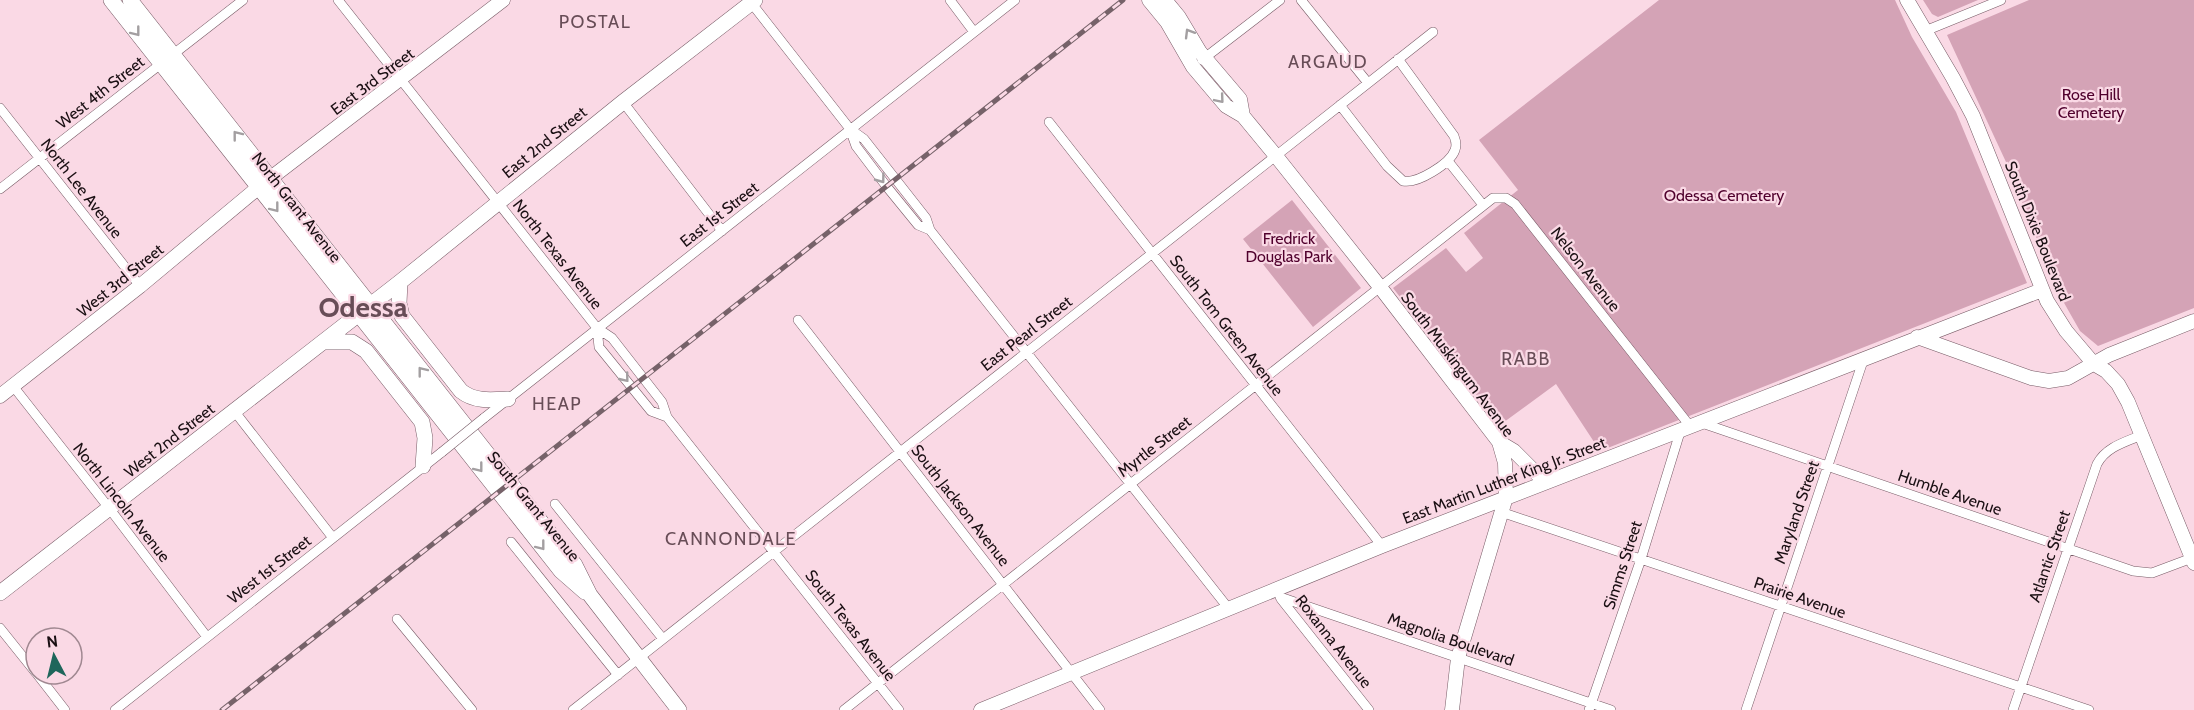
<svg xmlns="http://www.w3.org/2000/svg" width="2194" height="710" viewBox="0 0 2194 710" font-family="Cabin,sans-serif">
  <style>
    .green { fill: #d4a3b6 }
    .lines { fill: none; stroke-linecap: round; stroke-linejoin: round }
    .street-casing { stroke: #775b66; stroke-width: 10 }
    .secondary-casing { stroke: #775b66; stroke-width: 15 }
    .primary-casing { stroke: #775b66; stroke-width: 16 }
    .street { stroke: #fff; stroke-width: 9 }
    .secondary { stroke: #fff; stroke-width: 14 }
    .primary { stroke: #fff; stroke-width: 15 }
    .rail-casing { stroke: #766269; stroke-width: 5 }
    .rail { stroke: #fad9e5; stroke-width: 3; stroke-dasharray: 9; stroke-linecap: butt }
    .street-bridge-casing { stroke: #775b66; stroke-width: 10; stroke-linecap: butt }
    .street-bridge { stroke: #fff; stroke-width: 9 }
    .oneway { stroke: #a39fa1 }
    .labels { text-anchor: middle; stroke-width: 4.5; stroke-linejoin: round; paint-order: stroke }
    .street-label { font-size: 16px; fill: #1a0f13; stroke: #fad9e5 }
    .park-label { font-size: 16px; fill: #50002d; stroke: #fad9e5 }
    .neighbourhood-label { font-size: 18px; letter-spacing: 1.5px; fill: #684d57; stroke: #fad9e5 }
    .town-label { font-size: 28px; font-weight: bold; fill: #684d57; stroke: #fad9e5 }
  </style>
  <rect width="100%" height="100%" fill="#fad9e5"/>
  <!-- green -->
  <path class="green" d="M1659 0H1895L1912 37 1956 112 2027 283 1600 451 1556 384 1500 425 1393 288 1446 248 1466 272 1483 258 1464 233 1518 190 1479 140Z
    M1923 0H1978L1938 17 1932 14Z
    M2029 0H2194V308L2098 346 2080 331 2059 294 2006 162 1947 35Z
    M1292 200 1361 288 1313 327 1243 239Z"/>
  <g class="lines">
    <defs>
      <path id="street" d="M338 0 597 328 612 338 662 402 667 417 899 710
        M749 0 850 129 864 139 926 218 930 230 1229 609
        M950 0 974 32
        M1301 0 1368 83
        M1925 31 2001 0
        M1202 60 1280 0
        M623 102 722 231
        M1340 105 1387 166 1403 181C1417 184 1450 164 1455 150 1457 145 1456 141 1454 136L1398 59
        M0 108 140 286
        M1049 122 1382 546
        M850 129 856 146 887 187 918 225 930 230
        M1448 161 1483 205
        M0 189 243 0
        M798 320 1100 710
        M597 328 599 347 651 411 667 417
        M13 386 109 508 207 637
        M235 412 333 538
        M484 418 1015 0
        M1699 422 2133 571 2152 573 2192 558
        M555 504 663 639
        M1501 512 2089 710
        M511 542 618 675
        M1280 597 1611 710
        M1281 599 1369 710
        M397 619 472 710
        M0 628 36 673
        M37 674 65 710
        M115 710 442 452
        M573 710 1433 32
        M844 710 1493 198H1506L1515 204 1690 426
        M1589 710 1641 559 1681 429
        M1746 710 1864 358
        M2013 710 2097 464C2106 447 2125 442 2142 435"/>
      <path id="secondary" d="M1149 0 1167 22 1193 67 1226 106 1243 116 1276 156 1380 287 1499 442 1505 463 1506 497 1458 658 1452 710
        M1165 0 1179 17 1200 52 1240 99 1243 116
        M1907 0 1953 78 1973 116 2047 301 2066 331 2094 364 2106 371 2118 384 2128 402 2194 563
        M1917 337 2031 378 2049 381 2068 378 2109 355 2194 321
        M0 396 140 286 259 187 503 0
        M1499 442 1514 451 1545 482
        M981 710 1382 546 2042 290"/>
      <path id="primary" d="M111 0 561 571 585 592
        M130 0 575 565 590 595 679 710
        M400 282 399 303 402 316 461 391C475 402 491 400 508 399
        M323 342H352L366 351 422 422 425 438 423 466
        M0 593 400 282 623 102 755 0"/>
    </defs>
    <!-- street casing -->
    <use href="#street" class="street-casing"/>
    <!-- secondary casing -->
    <use href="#secondary" class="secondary-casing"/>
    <!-- primary casing -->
    <use href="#primary" class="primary-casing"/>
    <!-- street -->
    <use href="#street" class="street"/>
    <!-- secondary -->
    <use href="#secondary" class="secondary"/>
    <!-- primary -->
    <use href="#primary" class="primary"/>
    <defs>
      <path id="rail" d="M222 710 1123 0"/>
    </defs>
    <!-- rail casing -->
    <use href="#rail" class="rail-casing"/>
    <!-- rail -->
    <use href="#rail" class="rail"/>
    <defs>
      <path id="street-bridge" d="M442 452 484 418"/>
    </defs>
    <!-- street-bridge casing -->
    <use href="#street-bridge" class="street-bridge-casing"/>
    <!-- street-bridge -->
    <use href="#street-bridge" class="street-bridge"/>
  </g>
  <!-- one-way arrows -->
  <defs><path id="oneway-chevron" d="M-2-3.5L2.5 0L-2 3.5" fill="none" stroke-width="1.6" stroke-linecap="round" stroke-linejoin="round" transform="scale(1.5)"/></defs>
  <g class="oneway">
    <use href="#oneway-chevron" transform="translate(136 32) rotate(52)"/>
    <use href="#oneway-chevron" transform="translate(1189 33) rotate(-121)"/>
    <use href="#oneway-chevron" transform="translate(1220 99) rotate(50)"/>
    <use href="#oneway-chevron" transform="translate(237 135) rotate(-128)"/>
    <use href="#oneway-chevron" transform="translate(881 179) rotate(53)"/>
    <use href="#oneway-chevron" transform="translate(275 208) rotate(52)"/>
    <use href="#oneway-chevron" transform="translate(422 371) rotate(-128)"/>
    <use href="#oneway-chevron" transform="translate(625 378) rotate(51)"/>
    <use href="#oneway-chevron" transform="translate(479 468) rotate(52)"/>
    <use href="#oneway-chevron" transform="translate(541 546) rotate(52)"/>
  </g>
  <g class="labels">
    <!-- street labels -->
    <g class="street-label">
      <text transform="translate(372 81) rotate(-37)" y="6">East 3rd Street</text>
      <text transform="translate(100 92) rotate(-38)" y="6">West 4th Street</text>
      <text transform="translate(544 142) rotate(-39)" y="6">East 2nd Street</text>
      <text transform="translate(82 188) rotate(52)" y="6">North Lee Avenue</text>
      <text transform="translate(297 207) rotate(52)" y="6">North Grant Avenue</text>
      <text transform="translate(719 214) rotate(-38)" y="6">East 1st Street</text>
      <text transform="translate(2038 231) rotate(68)" y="6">South Dixie Boulevard</text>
      <text transform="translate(558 254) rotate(52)" y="6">North Texas Avenue</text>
      <text transform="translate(1586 269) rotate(52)" y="6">Nelson Avenue</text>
      <text transform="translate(120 280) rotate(-39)" y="6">West 3rd Street</text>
      <text transform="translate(1227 325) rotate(52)" y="6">South Tom Green Avenue</text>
      <text transform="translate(1026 333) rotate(-38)" y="6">East Pearl Street</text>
      <text transform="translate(1458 364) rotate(53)" y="6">South Muskingum Avenue</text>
      <text transform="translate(169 440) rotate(-38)" y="6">West 2nd Street</text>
      <text transform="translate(1154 446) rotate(-38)" y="6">Myrtle Street</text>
      <text transform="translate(1504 480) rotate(-21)" y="6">East Martin Luther King Jr. Street</text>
      <text transform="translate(1950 492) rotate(19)" y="6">Humble Avenue</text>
      <text transform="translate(122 502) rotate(52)" y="6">North Lincoln Avenue</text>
      <text transform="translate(961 505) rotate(52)" y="6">South Jackson Avenue</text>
      <text transform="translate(534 506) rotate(51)" y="6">South Grant Avenue</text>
      <text transform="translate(1796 512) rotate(-71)" y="6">Maryland Street</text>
      <text transform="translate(2049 556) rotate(-71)" y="6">Atlantic Street</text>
      <text transform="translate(1622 565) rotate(-72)" y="6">Simms Street</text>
      <text transform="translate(269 569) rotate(-38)" y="6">West 1st Street</text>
      <text transform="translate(1800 597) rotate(19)" y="6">Prairie Avenue</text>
      <text transform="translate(851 625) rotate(52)" y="6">South Texas Avenue</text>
      <text transform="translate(1451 639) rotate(19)" y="6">Magnolia Boulevard</text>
      <text transform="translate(1334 641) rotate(52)" y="6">Roxanna Avenue</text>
    </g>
    <!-- park labels -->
    <g class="park-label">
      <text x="2091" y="100">Rose Hill<tspan x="2091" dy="18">Cemetery</tspan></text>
      <text x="1724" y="201">Odessa Cemetery</text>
      <text x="1289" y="244">Fredrick<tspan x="1289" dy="18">Douglas Park</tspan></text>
    </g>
    <!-- neighbourhood labels -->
    <g class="neighbourhood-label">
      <text x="595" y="28">POSTAL</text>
      <text x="1328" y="68">ARGAUD</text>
      <text x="1526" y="365">RABB</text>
      <text x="557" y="410">HEAP</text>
      <text x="731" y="545">CANNONDALE</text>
    </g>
    <!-- town labels -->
    <g class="town-label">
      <text x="363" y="317">Odessa</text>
    </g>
  </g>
  <!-- north arrow -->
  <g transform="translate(54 656) rotate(353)"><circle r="28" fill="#fad9e5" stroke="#a08891" stroke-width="1.5"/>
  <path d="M0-4.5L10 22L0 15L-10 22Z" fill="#1e665b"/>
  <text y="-9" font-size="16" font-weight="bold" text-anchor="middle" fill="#1a0f13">N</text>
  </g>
</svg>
